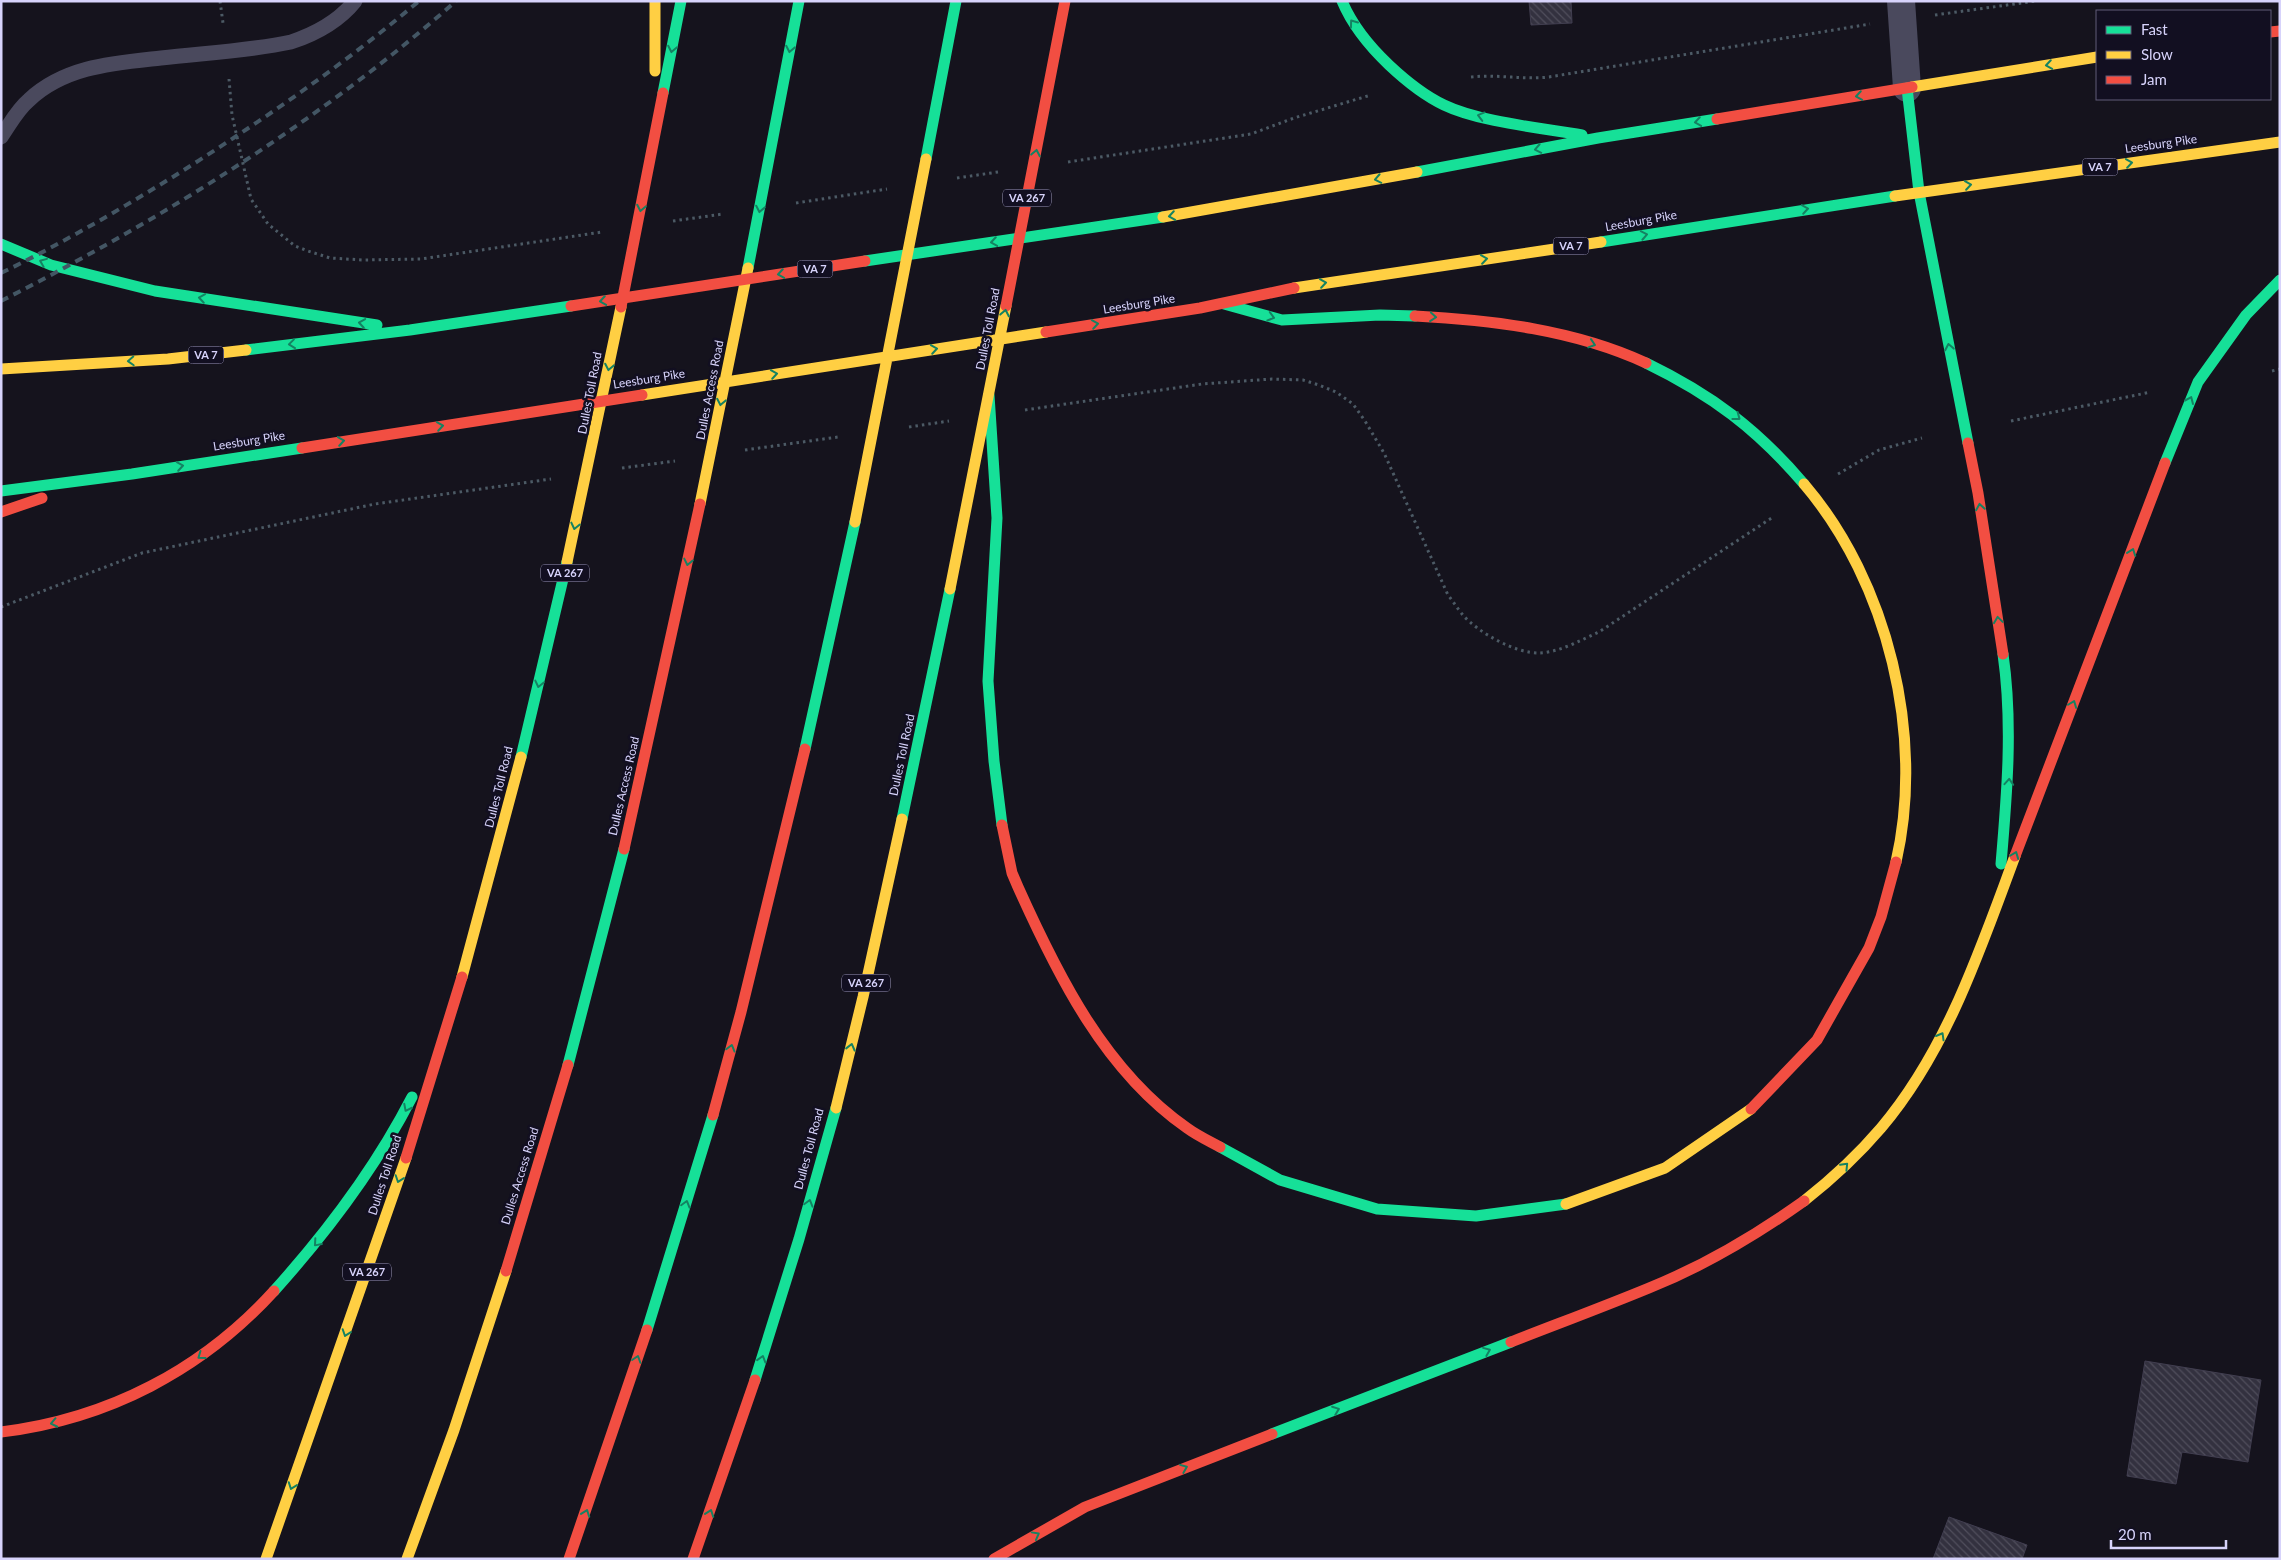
<svg xmlns="http://www.w3.org/2000/svg" width="2281" height="1560" viewBox="0 0 2281 1560" font-family="Lato,sans-serif">
  <style>
    .building { fill: url(#building-back-hatch); stroke: #413e50 }
    .lines { fill: none; stroke-linecap: round; stroke-linejoin: round }
    .path { stroke: #4c5a65; stroke-width: 3; stroke-dasharray: 2.5 4; stroke-linecap: butt }
    .lane { stroke: #4a495d; stroke-width: 15 }
    .street { stroke: #4a495d; stroke-width: 28 }
    .fast { stroke: #16e098; stroke-width: 11 }
    .slow { stroke: #ffcf43; stroke-width: 11 }
    .jam { stroke: #f24e42; stroke-width: 11 }
    .rail { stroke: #435664; stroke-width: 4; stroke-dasharray: 8 6; stroke-linecap: butt }
    .oneway { stroke: #148262 }
    .labels { text-anchor: middle; stroke-width: 5; stroke-linejoin: round; paint-order: stroke }
    .shield { fill: #120f21; stroke: #9c98ba; stroke-width: 1 }
    .shield-label { font-size: 11px; font-weight: bold; fill: #d7d3fb }
    .street-label { font-size: 12px; fill: #d7d3fb; stroke: #120f21 }
  </style>
  <defs>
    <pattern id="building-back-hatch" width="6" height="6" patternUnits="userSpaceOnUse" patternTransform="scale(1.25)"><rect width="6" height="6" fill="#33313f"/><path d="M-1 5l2 2M0 0l6 6M5-1l2 2" fill="none" stroke="#504e5c"/></pattern>
  </defs>
  <rect width="100%" height="100%" fill="#15131d"/>
  <!-- building -->
  <path class="building" d="M1529 1H1571L1572 23 1531 25Z
    M2145 1361 2261 1380 2248 1462 2182 1452 2176 1484 2127 1476Z
    M1949 1517 2027 1545 2022 1559H1933Z"/>
  <g class="lines">
    <!-- path -->
    <path class="path" d="M220 1 223 23
      M1935 15 2036 1
      M1471 77C1497 74 1523 80 1549 77L1870 24
      M229 79 232 115 251 199 268 224 295 246 308 251 330 258 363 260 421 259 602 232
      M1068 162 1251 134 1294 118 1371 95
      M957 178 998 172
      M796 203 887 189
      M673 221 723 214
      M2272 371 2280 369
      M1025 410 1202 384 1272 379 1303 380 1319 385 1336 392 1353 404 1365 421 1384 453 1448 595C1453 601 1457 608 1462 614 1477 632 1516 654 1540 653 1560 652 1581 640 1599 632L1773 517
      M2011 421 2151 392
      M909 427 949 421
      M745 450 838 437
      M622 468 675 461
      M1838 474 1879 450 1922 438
      M1 607 142 553 375 504 551 479"/>
    <!-- lane -->
    <path class="lane" d="M1 137C10 124 17 110 29 100 65 66 115 63 161 58 204 53 249 51 291 42 315 34 339 21 355 1"/>
    <!-- street -->
    <path class="street" d="M1901 1 1907 88"/>
    <!-- fast -->
    <path class="fast" d="M1342 1C1352 25 1370 47 1389 65 1406 81 1423 95 1444 105 1479 122 1542 128 1582 135
      M1907 88 1919 192 1968 443
      M663 93 681 1
      M926 159 956 1
      M1417 172 1598 138 1717 119
      M1601 242 1895 196
      M1 244 51 265 155 291 377 325
      M865 261 1163 217
      M748 268 799 1
      M1224 304 1282 320 1380 315 1415 316
      M246 350 410 330 571 306
      M1646 363C1712 395 1757 429 1804 484
      M989 395 997 518 988 681 994 761 1002 825
      M2165 463 2198 382 2246 315 2280 280
      M1 491 132 474 302 448
      M805 749 855 522
      M521 757 567 562
      M902 819 950 589
      M2001 864C2007 794 2013 724 2003 654
      M568 1065 624 849
      M1220 1147 1280 1180 1377 1209 1476 1216 1566 1204
      M274 1291C328 1231 375 1169 412 1097
      M647 1330 713 1115
      M755 1380 799 1239 836 1108
      M1272 1434 1511 1342"/>
    <!-- slow -->
    <path class="slow" d="M655 1V71
      M1912 87 2097 57
      M1895 196 2280 142
      M1163 217 1417 172
      M1294 288 1601 242
      M1 369 168 359 246 350
      M642 395 1046 332
      M1804 484C1888 582 1925 736 1896 862
      M700 504 748 268
      M855 522 926 159
      M567 562 621 307
      M950 589 1006 306
      M462 977 521 757
      M836 1108 863 997 902 819
      M1804 1201C1832 1179 1858 1155 1881 1128 1947 1050 1980 950 2015 856
      M1566 1204 1665 1168 1751 1109
      M266 1559 406 1158
      M407 1559 454 1430 506 1271"/>
    <!-- jam -->
    <path class="jam" d="M2270 32 2280 31
      M1717 119 1912 87
      M571 306 865 261
      M1006 306 1065 1
      M621 307 663 93
      M1415 316C1492 320 1575 330 1646 363
      M1046 332 1200 308 1294 288
      M1968 443 1978 493 2003 654
      M302 448 642 395
      M1 512 42 498
      M1002 825 1012 873 1018 887C1058 976 1105 1071 1187 1128 1198 1136 1209 1141 1220 1147
      M624 849 700 504
      M2015 856 2165 463
      M1751 1109 1817 1040 1869 948 1881 917 1896 862
      M713 1115 741 1012 805 749
      M406 1158 462 977
      M506 1271 568 1065
      M1511 1342C1557 1324 1603 1307 1649 1288 1704 1266 1756 1235 1804 1201
      M1 1432C108 1419 202 1370 274 1291
      M569 1559 647 1330
      M693 1559 755 1380
      M994 1559 1085 1507 1272 1434"/>
    <!-- rail -->
    <path class="rail" d="M1 273C61 244 119 210 176 175 260 122 342 66 419 1
      M1 301C162 219 320 121 456 1"/>
  </g>
  <!-- one-way arrows -->
  <defs><path id="oneway-chevron" d="M-2-3.5L2.5 0L-2 3.5" fill="none" stroke-width="1.6" stroke-linecap="round" stroke-linejoin="round" transform="scale(1.25)"/></defs>
  <g class="oneway">
    <use href="#oneway-chevron" transform="translate(1353 23) rotate(-126)"/>
    <use href="#oneway-chevron" transform="translate(672 49) rotate(101)"/>
    <use href="#oneway-chevron" transform="translate(790 49) rotate(101)"/>
    <use href="#oneway-chevron" transform="translate(2049 65) rotate(171)"/>
    <use href="#oneway-chevron" transform="translate(1859 96) rotate(171)"/>
    <use href="#oneway-chevron" transform="translate(1481 116) rotate(-165)"/>
    <use href="#oneway-chevron" transform="translate(1698 122) rotate(171)"/>
    <use href="#oneway-chevron" transform="translate(1538 149) rotate(169)"/>
    <use href="#oneway-chevron" transform="translate(1036 153) rotate(-79)"/>
    <use href="#oneway-chevron" transform="translate(2129 163) rotate(-8)"/>
    <use href="#oneway-chevron" transform="translate(1378 179) rotate(169)"/>
    <use href="#oneway-chevron" transform="translate(1968 185) rotate(-8)"/>
    <use href="#oneway-chevron" transform="translate(641 208) rotate(101)"/>
    <use href="#oneway-chevron" transform="translate(760 209) rotate(101)"/>
    <use href="#oneway-chevron" transform="translate(1805 209) rotate(-9)"/>
    <use href="#oneway-chevron" transform="translate(1172 216) rotate(171)"/>
    <use href="#oneway-chevron" transform="translate(1644 235) rotate(-11)"/>
    <use href="#oneway-chevron" transform="translate(994 242) rotate(171)"/>
    <use href="#oneway-chevron" transform="translate(1484 259) rotate(-8)"/>
    <use href="#oneway-chevron" transform="translate(43 262) rotate(-158)"/>
    <use href="#oneway-chevron" transform="translate(781 274) rotate(171)"/>
    <use href="#oneway-chevron" transform="translate(1323 283) rotate(-8)"/>
    <use href="#oneway-chevron" transform="translate(202 298) rotate(-171)"/>
    <use href="#oneway-chevron" transform="translate(603 301) rotate(171)"/>
    <use href="#oneway-chevron" transform="translate(1005 313) rotate(-79)"/>
    <use href="#oneway-chevron" transform="translate(1271 317) rotate(16)"/>
    <use href="#oneway-chevron" transform="translate(1433 317) rotate(5)"/>
    <use href="#oneway-chevron" transform="translate(362 323) rotate(-171)"/>
    <use href="#oneway-chevron" transform="translate(1095 324) rotate(-9)"/>
    <use href="#oneway-chevron" transform="translate(292 344) rotate(173)"/>
    <use href="#oneway-chevron" transform="translate(1592 344) rotate(18)"/>
    <use href="#oneway-chevron" transform="translate(1949 347) rotate(-101)"/>
    <use href="#oneway-chevron" transform="translate(934 349) rotate(-9)"/>
    <use href="#oneway-chevron" transform="translate(131 361) rotate(177)"/>
    <use href="#oneway-chevron" transform="translate(609 367) rotate(101)"/>
    <use href="#oneway-chevron" transform="translate(774 374) rotate(-9)"/>
    <use href="#oneway-chevron" transform="translate(2190 400) rotate(-66)"/>
    <use href="#oneway-chevron" transform="translate(721 402) rotate(101)"/>
    <use href="#oneway-chevron" transform="translate(1737 417) rotate(37)"/>
    <use href="#oneway-chevron" transform="translate(440 426) rotate(-9)"/>
    <use href="#oneway-chevron" transform="translate(341 441) rotate(-9)"/>
    <use href="#oneway-chevron" transform="translate(180 466) rotate(-9)"/>
    <use href="#oneway-chevron" transform="translate(1980 507) rotate(-99)"/>
    <use href="#oneway-chevron" transform="translate(575 526) rotate(103)"/>
    <use href="#oneway-chevron" transform="translate(2132 552) rotate(-70)"/>
    <use href="#oneway-chevron" transform="translate(688 562) rotate(102)"/>
    <use href="#oneway-chevron" transform="translate(1998 620) rotate(-98)"/>
    <use href="#oneway-chevron" transform="translate(539 684) rotate(103)"/>
    <use href="#oneway-chevron" transform="translate(2073 704) rotate(-69)"/>
    <use href="#oneway-chevron" transform="translate(2009 782) rotate(-86)"/>
    <use href="#oneway-chevron" transform="translate(2015 855) rotate(-69)"/>
    <use href="#oneway-chevron" transform="translate(1941 1036) rotate(-60)"/>
    <use href="#oneway-chevron" transform="translate(851 1047) rotate(-76)"/>
    <use href="#oneway-chevron" transform="translate(731 1048) rotate(-75)"/>
    <use href="#oneway-chevron" transform="translate(407 1108) rotate(117)"/>
    <use href="#oneway-chevron" transform="translate(1845 1166) rotate(-46)"/>
    <use href="#oneway-chevron" transform="translate(399 1179) rotate(109)"/>
    <use href="#oneway-chevron" transform="translate(809 1203) rotate(-74)"/>
    <use href="#oneway-chevron" transform="translate(686 1204) rotate(-74)"/>
    <use href="#oneway-chevron" transform="translate(317 1243) rotate(131)"/>
    <use href="#oneway-chevron" transform="translate(346 1333) rotate(109)"/>
    <use href="#oneway-chevron" transform="translate(1487 1351) rotate(-22)"/>
    <use href="#oneway-chevron" transform="translate(201 1356) rotate(144)"/>
    <use href="#oneway-chevron" transform="translate(637 1359) rotate(-72)"/>
    <use href="#oneway-chevron" transform="translate(762 1359) rotate(-73)"/>
    <use href="#oneway-chevron" transform="translate(1336 1410) rotate(-21)"/>
    <use href="#oneway-chevron" transform="translate(54 1423) rotate(168)"/>
    <use href="#oneway-chevron" transform="translate(1184 1468) rotate(-22)"/>
    <use href="#oneway-chevron" transform="translate(292 1486) rotate(110)"/>
    <use href="#oneway-chevron" transform="translate(586 1513) rotate(-70)"/>
    <use href="#oneway-chevron" transform="translate(710 1513) rotate(-70)"/>
    <use href="#oneway-chevron" transform="translate(1036 1535) rotate(-29)"/>
  </g>
  <g class="labels">
    <!-- shield labels -->
    <g class="shield">
      <rect x="2082.5" y="158.5" width="35" height="17" rx="4"/>
      <rect x="1003" y="189.5" width="48" height="17" rx="4"/>
      <rect x="1553.5" y="237.5" width="35" height="17" rx="4"/>
      <rect x="797.5" y="260.5" width="35" height="17" rx="4"/>
      <rect x="188.5" y="346.5" width="35" height="17" rx="4"/>
      <rect x="541" y="564.5" width="48" height="17" rx="4"/>
      <rect x="842" y="974.5" width="48" height="17" rx="4"/>
      <rect x="343" y="1263.5" width="48" height="17" rx="4"/>
    </g>
    <g class="shield-label">
      <text x="2100" y="171">VA 7</text>
      <text x="1027" y="202">VA 267</text>
      <text x="1571" y="250">VA 7</text>
      <text x="815" y="273">VA 7</text>
      <text x="206" y="359">VA 7</text>
      <text x="565" y="577">VA 267</text>
      <text x="866" y="987">VA 267</text>
      <text x="367" y="1276">VA 267</text>
    </g>
    <!-- street labels -->
    <g class="street-label">
      <text transform="translate(2161 144) rotate(-8)" y="4">Leesburg Pike</text>
      <text transform="translate(1641 221) rotate(-10)" y="4">Leesburg Pike</text>
      <text transform="translate(1139 304) rotate(-9)" y="4">Leesburg Pike</text>
      <text transform="translate(988 329) rotate(-79)" y="4">Dulles Toll Road</text>
      <text transform="translate(649 379) rotate(-9)" y="4">Leesburg Pike</text>
      <text transform="translate(710 390) rotate(-79)" y="4">Dulles Access Road</text>
      <text transform="translate(590 393) rotate(-79)" y="4">Dulles Toll Road</text>
      <text transform="translate(249 441) rotate(-9)" y="4">Leesburg Pike</text>
      <text transform="translate(902 755) rotate(-78)" y="4">Dulles Toll Road</text>
      <text transform="translate(624 786) rotate(-77)" y="4">Dulles Access Road</text>
      <text transform="translate(499 787) rotate(-76)" y="4">Dulles Toll Road</text>
      <text transform="translate(809 1149) rotate(-75)" y="4">Dulles Toll Road</text>
      <text transform="translate(385 1175) rotate(-72)" y="4">Dulles Toll Road</text>
      <text transform="translate(520 1176) rotate(-73)" y="4">Dulles Access Road</text>
    </g>
  </g>
  <!-- border -->
  <rect width="2281" height="1560" fill="none" stroke="#d7d3fb" stroke-width="5"/>
  <!-- legend -->
  <rect x="2096" y="10" width="175" height="90" fill="#120f21" stroke="#615d78"/>
  <rect x="2106" y="26" width="25" height="8" fill="#16e098" stroke="#615d78"/>
  <text x="2141" y="35" font-size="15" fill="#d7d3fb">Fast</text>
  <rect x="2106" y="51" width="25" height="8" fill="#ffcf43" stroke="#615d78"/>
  <text x="2141" y="60" font-size="15" fill="#d7d3fb">Slow</text>
  <rect x="2106" y="76" width="25" height="8" fill="#f24e42" stroke="#615d78"/>
  <text x="2141" y="85" font-size="15" fill="#d7d3fb">Jam</text>
  <!-- scale -->
  <path d="M2111 1540v8h115v-8" fill="none" stroke="#d7d3fb" stroke-width="2.5"/>
  <text x="2118" y="1540" font-size="15" fill="#d7d3fb" stroke="#120f21" stroke-width="4" paint-order="stroke">20 m</text>
</svg>
